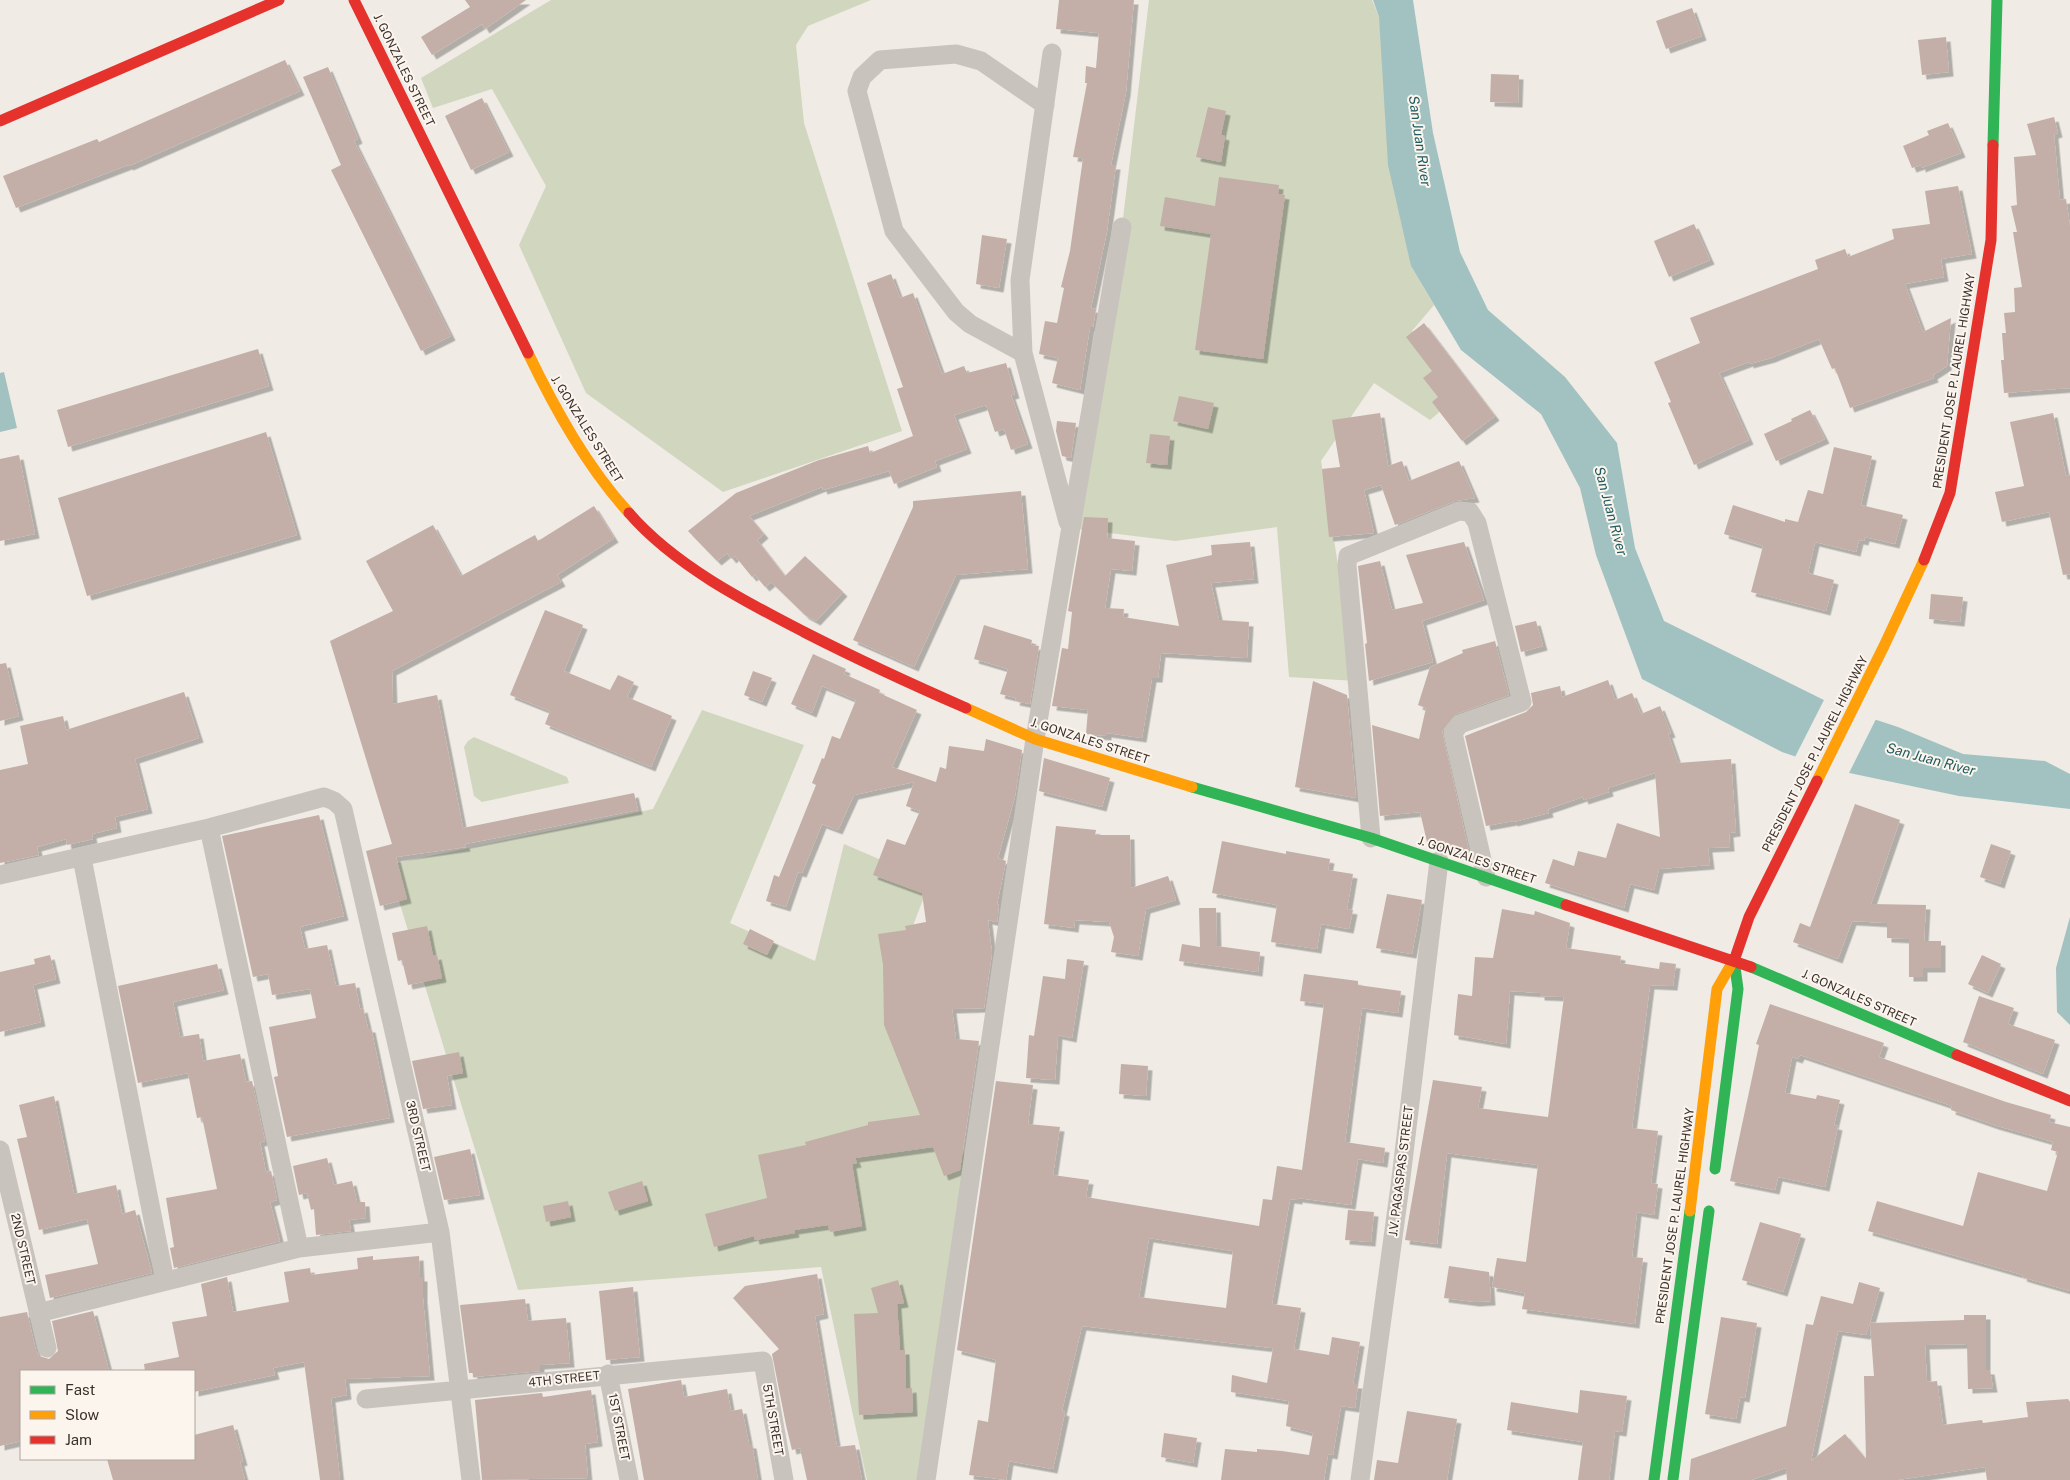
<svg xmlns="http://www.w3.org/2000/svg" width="2070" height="1480" viewBox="0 0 2070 1480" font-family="'Public Sans',sans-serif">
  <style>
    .green { fill: #d1d6bf }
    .water { fill: #a1c2c1 }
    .pier { fill: #f0ebe5 }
    .building { fill: #c3afa7; fill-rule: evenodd; filter: url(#shadow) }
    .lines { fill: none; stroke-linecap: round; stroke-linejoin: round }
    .street { stroke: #c9c3be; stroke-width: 19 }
    .fast { stroke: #30b455; stroke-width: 11 }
    .slow { stroke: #ff9f0a; stroke-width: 11 }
    .jam { stroke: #e5322d; stroke-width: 11 }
    .labels { text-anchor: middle; stroke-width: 4; stroke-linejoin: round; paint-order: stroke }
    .street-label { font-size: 12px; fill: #3b302b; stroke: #fbf5ee }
    .water-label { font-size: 14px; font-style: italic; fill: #1f5a5e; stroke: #fbf5ee }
  </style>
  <defs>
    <filter id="shadow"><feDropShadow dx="4.5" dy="4.5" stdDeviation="0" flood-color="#0004"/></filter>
  </defs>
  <rect width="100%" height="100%" fill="#f0ebe5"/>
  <!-- green -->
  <path class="green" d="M551 0H871L808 26 796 45 804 123 902 431 723 492 586 393 519 245 546 186 492 89 433 108 421 78Z
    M1149 0H1372L1379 17 1411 266 1434 305 1412 331 1463 392 1430 420 1374 383 1321 461 1357 681 1289 677 1277 527 1175 541 1069 528 1122 227Z
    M702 710 804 745 730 923 815 961 844 844 930 881 892 981 971 1171 921 1480H867L821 1267 518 1290 388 865 653 809Z
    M474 737 567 777 569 783 482 802 474 796 464 747 468 741Z"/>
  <!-- water -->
  <path class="water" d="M1373 0H1413L1433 133 1460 252 1488 310 1565 377 1617 443 1635 548 1664 621 1840 708 1898 727 1963 754 2045 761 2070 774V809L1959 796 1835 770 1782 752 1642 679 1596 555 1580 488 1541 414 1461 350 1411 266 1388 165 1379 17Z
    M4 372 17 428 0 432V373Z
    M2070 917V1025L2057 1012 2056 968Z"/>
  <!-- pier -->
  <path class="pier" d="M1825 698 1877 717 1848 775 1794 759Z"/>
  <!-- building -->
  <path class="building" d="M465 0H526L485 29 482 24 432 55 421 37 470 7Z
    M1059 0H1134L1126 92 1111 165H1116L1107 231 1091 308 1096 309 1093 327H1090L1080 390 1052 383 1058 358 1039 354 1045 321 1057 323 1064 288 1061 287 1070 251 1083 158 1073 157 1087 83H1085L1086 66 1096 68 1099 33 1056 29Z
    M1692 8 1702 36 1666 49 1656 21Z
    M1946 37 1949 72 1922 75 1918 40Z
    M285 60 300 91 129 166 128 165 16 208 3 176 97 139 99 142Z
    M328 67 358 139 354 141 451 336 421 351 331 170 341 165 303 77Z
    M1491 74 1519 75 1518 103 1490 102Z
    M482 98 509 152 471 170 445 116Z
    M1208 107 1226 111 1221 135 1225 136 1221 162 1196 157Z
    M2054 117 2058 133 2054 134 2060 200 2066 199 2070 226V388L2004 393 2001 360H2004L2002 333H2006L2004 313 2015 312 2014 288 2022 287 2013 232H2017L2011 206 2017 205 2014 157 2036 155 2027 124Z
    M1948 123 1961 153 1921 168V165L1912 168 1903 146 1929 135 1927 131Z
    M1219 177 1279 185 1278 194 1285 195 1263 359 1195 350 1211 234 1160 226 1165 197 1215 206Z
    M1958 186 1972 254 1941 259 1944 277 1905 284 1923 332 1951 318 1947 366 1933 375 1934 378 1850 408 1835 368 1832 369 1819 339 1771 358 1749 364V362L1719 373 1749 440 1694 465 1668 403 1671 402 1654 362 1700 343 1690 318 1818 269 1815 260 1845 249 1848 257 1894 239 1892 229 1930 224 1925 191Z
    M1694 224 1710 260 1669 277 1654 241Z
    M982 235 1007 239 999 288 976 284Z
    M891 274 900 298 913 293 942 374 964 366 967 373 1006 363 1015 394 1011 395 1028 444 1011 450 1004 429 995 432 986 405 954 415 967 449 935 461 937 467 894 484 889 471 823 490 822 487 749 516 764 534 757 540 785 576 805 556 843 592 816 621 805 615 771 582 765 587 755 575 752 577 735 556 732 559 727 553 717 561 688 531 736 493 819 460 868 446 870 453 913 436 897 389 903 387 867 283Z
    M1424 323 1495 416 1462 441 1432 402 1438 397 1423 378 1432 371 1406 337Z
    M258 349 269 386 68 447 57 410Z
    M1179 396 1214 403 1208 429 1173 421Z
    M1810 410 1825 439 1776 461 1764 434 1792 421 1791 419Z
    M1380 413 1388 466 1402 461 1409 481 1459 461 1475 498 1455 501 1395 525 1381 485 1364 490 1374 533 1329 537 1322 469 1340 467 1332 420Z
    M2053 413 2066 476 2070 475V574L2063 575 2049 512 2002 522 1995 492 2024 486 2010 422Z
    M1057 421 1076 423 1071 458 1062 456 1056 431Z
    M266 432 297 535 87 596 58 498Z
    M1150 434 1170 436 1167 465 1146 463Z
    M1834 447 1872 456 1861 505 1903 515 1895 544 1865 537 1864 541 1859 540 1856 552 1815 542 1808 573 1834 580 1826 611 1751 592 1763 546 1724 534 1733 505 1785 522V519L1798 522 1808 490 1823 494Z
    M19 455 35 534 0 541V459Z
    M1021 491 1028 569 956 575 914 667 853 640 913 507V501Z
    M594 506 614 538 557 575 561 582 392 671 393 704 437 695 463 828 634 793 638 810 465 844 466 847 396 857 407 899 380 906 366 851 392 844 330 641 393 611 366 561 433 525 461 576 535 535 538 541Z
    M1084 517 1108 518 1107 538 1135 541 1132 571 1111 569 1105 608 1124 609 1123 617 1179 626 1166 565 1212 555 1211 545 1250 542 1254 579 1211 583 1219 620 1249 622 1247 658 1161 653 1158 678H1152L1142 738 1107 733V736L1086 734 1088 710 1052 706 1062 648 1068 649 1072 612 1068 611Z
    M1464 542 1484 600 1422 621 1433 662 1369 681 1365 644 1367 643 1358 566 1380 561 1392 610 1423 603 1406 555Z
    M1931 594 1963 597 1960 622 1929 619Z
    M545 610 583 625 564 671 610 690 618 675 634 682 627 697 672 716 651 767 545 724 550 711 510 695Z
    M1536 621 1543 646 1521 652 1515 626Z
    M984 625 1032 640 1031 645 1039 646 1030 704 1015 701 1016 698 1000 694 1008 669 974 659Z
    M1495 641 1509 695 1456 714 1442 731 1470 856 1427 842 1420 812 1380 816 1372 725 1419 739 1426 708 1418 705 1430 667 1463 653 1462 650Z
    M813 654 846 669 844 674 880 690 879 693 917 710 892 767 936 782 940 767 946 769 949 746 984 751 986 739 1022 750 1015 796 998 858 1006 861 997 904 999 905 997 922 988 920 992 953 984 1008 952 1009 956 1039 979 1041 960 1170 944 1176 933 1147 855 1158 857 1163 852 1164 862 1226 830 1232 828 1225 794 1230 795 1233 755 1240 754 1236 714 1247 705 1214 767 1198 758 1155 806 1145 805 1142 868 1125V1122L920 1115 884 1025 883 965 878 934 906 930 905 926 926 922 922 893 873 875 887 839 905 845 920 811 906 806 914 782 854 795 838 830 822 824 802 873 798 872 786 907 766 901 774 875 779 877 816 785 812 783 822 758 824 759 832 736 840 739 856 700 822 686 812 713 791 704Z
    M6 663 19 716 0 721V664Z
    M753 671 772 678 762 702 744 695Z
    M1608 680 1615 700 1632 693 1641 714 1660 706 1671 733 1668 734 1678 763 1731 759 1736 832 1729 833 1730 847 1708 848 1710 865 1659 869 1654 890 1630 884 1624 908 1545 883 1553 859 1574 866 1578 851 1606 858 1617 823 1660 837 1655 773 1608 788 1609 792 1584 800 1583 797 1548 809 1549 813 1513 822V821L1486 826 1465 736 1526 712 1533 705 1531 693 1560 686 1562 697Z
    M1313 681 1347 695 1356 798 1295 787Z
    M184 692 199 738 135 759 148 809 115 817 117 828 92 834 93 839 67 845 66 839 37 847 39 855 0 863V770L28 764 20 726 63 716 66 730Z
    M1044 758 1110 778 1102 807 1039 791Z
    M1855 804 1900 820 1871 904 1926 905 1924 941H1941V968H1923V977H1909V939L1887 938V923L1852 921 1838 959 1793 942 1800 923 1810 927Z
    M319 815 344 916 300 927 305 949 327 945 336 986 355 983 360 1009 363 1008 368 1028H371L390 1118 287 1137 274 1077 278 1076 269 1027 316 1018 310 989 272 995 268 974 253 977 222 836Z
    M1056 826 1096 830 1095 835H1130L1131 888 1168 876 1176 900 1146 909 1138 956 1111 952 1114 937 1109 922 1075 920 1074 928 1044 924Z
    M1222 841 1286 854V851L1330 859 1328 870 1353 874 1347 909 1353 910 1349 929 1321 924 1317 949 1271 942 1277 905 1212 893Z
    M1991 844 2011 851 2000 884 1980 877Z
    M1387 894 1422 900 1412 954 1376 948Z
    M1199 908H1216L1217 946 1260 952 1258 972 1179 961 1182 944 1200 947Z
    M1502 909 1534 915 1535 911 1570 923 1566 948 1621 956 1620 963 1659 969 1660 962 1676 964 1673 986 1650 985 1632 1128 1658 1131 1651 1183 1658 1184 1654 1215 1637 1212 1632 1257 1643 1258 1635 1324 1522 1309 1525 1293 1492 1287 1497 1258 1526 1262 1538 1165 1447 1153 1437 1244 1405 1240 1433 1080 1482 1087 1478 1108 1548 1117 1564 997 1540 996V993L1510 991 1506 1044 1454 1035 1458 994 1472 996 1475 957 1493 958Z
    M427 926 433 956 437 955 442 978 408 985 402 960 398 961 392 933Z
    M750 929 774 941 767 955 743 944Z
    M50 955 56 979 33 985 41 1022 0 1032V972L35 964 34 959Z
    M1982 955 2001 964 1988 993 1968 984Z
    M1067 959 1084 961 1072 1038 1058 1035 1055 1080 1026 1078 1029 1035 1034 1036 1043 976 1065 979Z
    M217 964 224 990 173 1002 180 1037 199 1034 203 1061 240 1054 246 1082 252 1081 265 1141 260 1142 266 1172 271 1171 277 1200 270 1202 280 1241 174 1268 170 1248 174 1247 166 1198 217 1189 202 1117 197 1118 188 1073 138 1083 118 986Z
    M1304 974 1358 981V985L1401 991 1398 1013 1362 1008 1345 1142 1385 1148 1383 1163 1358 1159 1351 1205 1298 1198V1200L1290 1199 1272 1304 1301 1308 1294 1349 1329 1355 1332 1337 1360 1342 1353 1384H1358L1355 1408 1341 1406 1333 1455 1328 1454 1324 1480H1221L1225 1449 1257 1452V1449L1282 1451 1309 1455 1313 1433 1286 1426 1289 1401 1231 1392 1232 1375 1267 1383 1273 1348 1082 1326 1062 1411 1065 1412 1053 1469 1009 1461 1006 1480 969 1475 978 1420 988 1422 996 1360 957 1350 996 1081 1033 1085 1028 1124 1060 1127 1053 1175 1089 1180 1086 1197 1259 1226 1263 1199 1272 1200 1277 1166 1302 1170 1324 1004 1300 1001ZM1149 1238 1233 1251 1226 1308 1139 1297Z
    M1979 996 2014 1008 2008 1024 2055 1040 2043 1074 1963 1042Z
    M1770 1004 1884 1043 1879 1057 2006 1102 2051 1115 2049 1122 2070 1127V1291L2022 1277 2023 1275 1868 1231 1877 1201 1963 1226 1978 1172 2047 1191 2058 1152 2051 1150 2053 1142 1994 1125 1951 1110 1952 1106 1800 1055 1798 1059 1792 1057 1785 1093 1816 1099 1817 1095 1840 1100 1834 1125 1838 1126 1825 1187 1778 1177 1775 1190 1730 1181 1759 1045 1756 1044Z
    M459 1052 463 1073 447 1076 452 1105 423 1109 412 1061Z
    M1121 1064 1148 1066 1146 1096 1119 1094Z
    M54 1096 74 1194 116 1185 122 1214 135 1210 152 1273 50 1298 45 1275 98 1264 87 1219 39 1230 17 1139 27 1137 19 1105Z
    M470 1149 480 1195 444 1200 434 1157Z
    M327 1158 334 1185 352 1181 357 1202H365L366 1218 349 1220 351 1231 316 1235 314 1209 311 1210 307 1193 299 1195 293 1166Z
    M642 1181 648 1201 615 1211 608 1192Z
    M568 1201 571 1217 546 1222 543 1206Z
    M1348 1210 1374 1212 1371 1242 1345 1240Z
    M1760 1222 1801 1234 1783 1292 1742 1280Z
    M373 1256V1260L419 1256 420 1277H423V1298L430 1376 345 1379 347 1395 331 1398 340 1480H320L304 1362 273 1368 275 1375 194 1392V1371H145L144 1364 179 1357 172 1322 207 1316 201 1284 227 1277 233 1312 289 1302 284 1272 310 1268 311 1275 358 1269 357 1258Z
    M1449 1266 1489 1272 1491 1301 1475 1302 1444 1298Z
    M817 1274 824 1314 815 1316 837 1447 855 1445 862 1480H807L800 1448 792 1450 786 1425 772 1354 779 1349 733 1298 745 1286Z
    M898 1280 904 1303 897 1304 900 1350H905L906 1389 912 1388 913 1412 859 1415 854 1314 878 1313 871 1288Z
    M1859 1282 1880 1288 1870 1323 1964 1320V1315H1986V1370H1990L1993 1388 1968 1389 1967 1344 1925 1345 1927 1382 1937 1381 1943 1425 1982 1420 1983 1423 2028 1417 2026 1402 2068 1399 2070 1402V1480H1987L1985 1467 1897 1480H1787L1786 1468 1751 1480H1689L1691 1459 1786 1426 1806 1324 1813 1325 1821 1296 1853 1304ZM1870 1323 1874 1376H1864L1866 1459 1845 1434 1811 1461 1838 1331 1866 1335Z
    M633 1287 640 1357 606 1360 599 1291Z
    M525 1299 528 1321 566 1318 570 1363 540 1365V1371L473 1377V1373H469L460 1305Z
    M93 1311 109 1371H21V1441L0 1446V1317L27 1312 36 1351 39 1356 49 1359 58 1351 52 1321Z
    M1721 1317 1757 1323 1745 1398 1740 1397 1736 1419 1705 1414Z
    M681 1380 684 1397 727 1389 731 1411 742 1409 749 1444H752L758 1480H644L628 1389Z
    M591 1390 598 1442 585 1444 588 1478 482 1480 475 1400 542 1393 543 1397Z
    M1580 1390 1627 1396 1622 1432 1615 1431 1609 1480H1578L1583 1442 1507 1430 1511 1402 1578 1413Z
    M1407 1411 1457 1419 1447 1480H1374L1377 1460 1398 1463Z
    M233 1425 243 1461 240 1462 245 1480H113L107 1459H194V1435Z
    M1164 1433 1197 1438 1193 1463 1161 1457Z"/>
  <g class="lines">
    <!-- street -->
    <path class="street" d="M1052 53 1020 280 1023 353 1068 522
      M1023 353 970 324 956 312 894 231 857 91 862 77 880 60 956 54 981 61 1045 105
      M209 828 299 1248
      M1371 838 1347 565 1348 556 1459 511 1470 512 1477 523 1522 702 1460 724 1453 733 1486 877
      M82 858 165 1281
      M0 875 209 828 324 797 334 801 343 809 440 1232 471 1480
      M0 1150 47 1348
      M38 1313 299 1248 440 1232
      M608 1374 629 1480
      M366 1399 763 1361 784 1480
      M926 1480 1035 739 1122 227
      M1360 1480 1400 1186 1439 861"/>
    <!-- fast -->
    <path class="fast" d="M1993 145 1997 0
      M1192 787 1371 838 1566 905
      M1751 967 1957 1055
      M1715 1169 1738 989 1734 960
      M1673 1479 1709 1211
      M1654 1480 1690 1211"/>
    <!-- slow -->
    <path class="slow" d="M528 353C555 409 587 467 629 513
      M966 708 1035 739 1192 787
      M1817 781 1884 646 1924 560
      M1690 1211 1717 989 1735 958"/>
    <!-- jam -->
    <path class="jam" d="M354 0 528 353
      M0 121 279 0
      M629 513C674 565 744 601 804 632 857 659 911 684 966 708
      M1924 560 1950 493 1991 240 1993 145
      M1566 905 1751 967
      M1735 958 1749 917 1817 781
      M1957 1055 2070 1101"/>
  </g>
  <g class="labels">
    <!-- street labels -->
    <g class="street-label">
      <text transform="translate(404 70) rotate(64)" y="4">J. GONZALES STREET</text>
      <text transform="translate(1954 381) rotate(-81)" y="4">PRESIDENT JOSE P. LAUREL HIGHWAY</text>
      <text transform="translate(587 429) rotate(58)" y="4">J. GONZALES STREET</text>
      <text transform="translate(1090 741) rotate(18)" y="4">J. GONZALES STREET</text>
      <text transform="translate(1815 754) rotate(-63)" y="4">PRESIDENT JOSE P. LAUREL HIGHWAY</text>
      <text transform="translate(1477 860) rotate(19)" y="4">J. GONZALES STREET</text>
      <text transform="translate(1859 998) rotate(24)" y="4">J. GONZALES STREET</text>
      <text transform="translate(418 1136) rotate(77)" y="4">3RD STREET</text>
      <text transform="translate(1401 1171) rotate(-83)" y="4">J.V. PAGASPAS STREET</text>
      <text transform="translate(1675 1216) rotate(-82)" y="4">PRESIDENT JOSE P. LAUREL HIGHWAY</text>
      <text transform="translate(23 1249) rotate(77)" y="4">2ND STREET</text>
      <text transform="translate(564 1379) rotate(-6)" y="4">4TH STREET</text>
      <text transform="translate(773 1420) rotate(80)" y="4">5TH STREET</text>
      <text transform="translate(619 1427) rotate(79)" y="4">1ST STREET</text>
    </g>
    <!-- water labels -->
    <g class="water-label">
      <text transform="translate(1420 141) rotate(82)" y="5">San Juan River</text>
      <text transform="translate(1611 511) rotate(75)" y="5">San Juan River</text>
      <text transform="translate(1931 759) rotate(15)" y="5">San Juan River</text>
    </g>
  </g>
  <!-- legend -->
  <rect x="20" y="1370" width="175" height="90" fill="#fbf5ee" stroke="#aea6a0"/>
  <rect x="30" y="1386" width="25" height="8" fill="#30b455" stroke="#aea6a0"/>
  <text x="65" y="1395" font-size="15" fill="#3b302b">Fast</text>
  <rect x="30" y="1411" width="25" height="8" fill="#ff9f0a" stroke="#aea6a0"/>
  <text x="65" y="1420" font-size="15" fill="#3b302b">Slow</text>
  <rect x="30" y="1436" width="25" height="8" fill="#e5322d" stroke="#aea6a0"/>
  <text x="65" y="1445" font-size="15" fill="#3b302b">Jam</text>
</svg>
